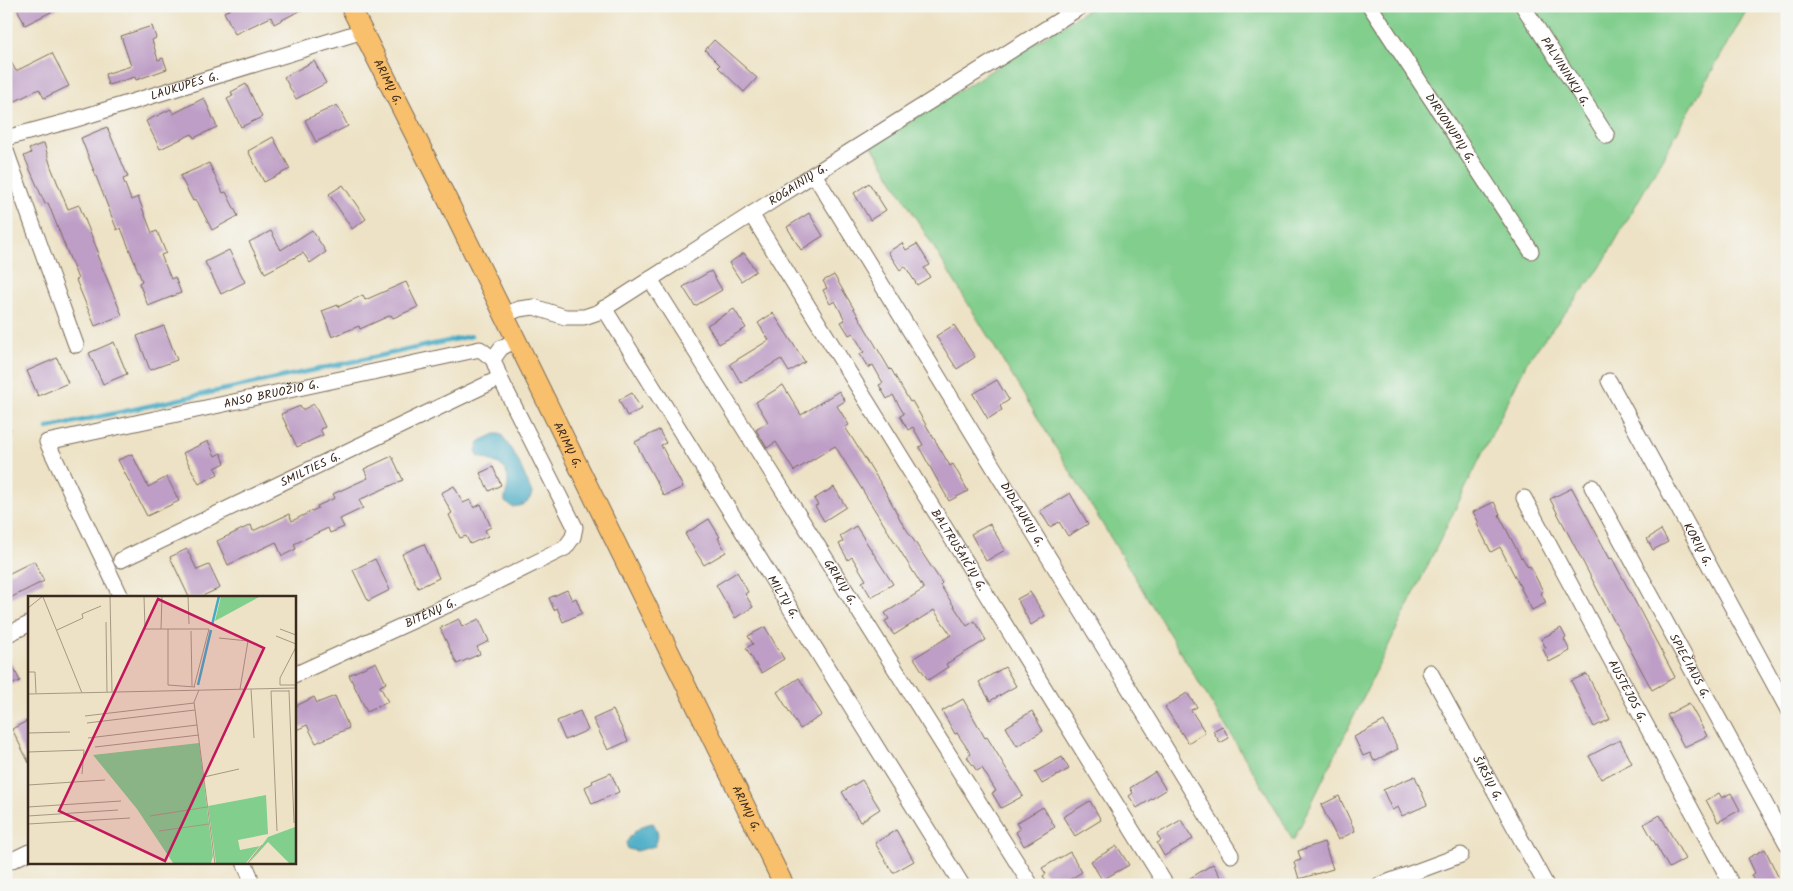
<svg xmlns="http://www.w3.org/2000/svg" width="1793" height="891" viewBox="0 0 1793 891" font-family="Kalam,sans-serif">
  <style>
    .green { fill: #81ce8d; stroke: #5e7c56 }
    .water { fill: #45aac5; stroke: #406a72 }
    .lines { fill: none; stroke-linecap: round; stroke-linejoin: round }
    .stream { stroke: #45aac5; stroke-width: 4.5 }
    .building { fill: #be9ec6 }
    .minor-casing { stroke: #796a58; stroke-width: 17 }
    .major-casing { stroke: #796a58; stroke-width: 21 }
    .minor { stroke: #fff; stroke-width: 15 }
    .major { stroke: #f8bf6c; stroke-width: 19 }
    .labels { text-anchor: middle; stroke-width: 4; stroke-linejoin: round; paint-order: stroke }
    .street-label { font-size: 12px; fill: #3b2a1e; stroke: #f6f6f2 }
    .inset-river { fill: none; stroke: #45aac5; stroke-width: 2.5 }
    .inset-road { fill: none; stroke: #a69882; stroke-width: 1 }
    .view { fill: #c2185b; fill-opacity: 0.15; stroke: #c2185b; stroke-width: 2.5 }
    .inset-edge { fill: none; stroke: #3b2a1e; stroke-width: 2.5 }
  </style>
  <rect width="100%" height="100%" fill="#f6f6f2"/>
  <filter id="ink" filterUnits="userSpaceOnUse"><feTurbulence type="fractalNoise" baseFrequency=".02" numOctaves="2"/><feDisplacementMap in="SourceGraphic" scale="10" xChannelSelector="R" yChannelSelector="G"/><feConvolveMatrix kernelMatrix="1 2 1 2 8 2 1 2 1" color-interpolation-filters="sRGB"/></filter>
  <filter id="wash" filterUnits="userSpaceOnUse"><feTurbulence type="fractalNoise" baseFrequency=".0096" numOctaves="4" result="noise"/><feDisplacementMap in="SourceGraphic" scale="20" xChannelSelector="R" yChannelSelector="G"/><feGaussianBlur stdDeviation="1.12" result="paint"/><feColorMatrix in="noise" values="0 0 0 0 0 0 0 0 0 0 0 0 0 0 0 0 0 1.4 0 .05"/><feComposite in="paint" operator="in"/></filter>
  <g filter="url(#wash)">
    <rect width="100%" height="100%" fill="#ede2c5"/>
    <!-- green -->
    <path class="green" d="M1093 6H1749L1600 268 1528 360 1293 841 1279 814 872 146Z"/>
    <!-- water -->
    <path class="water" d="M495 434H501L518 460 532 493C529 504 522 506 512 507L505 502C504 495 508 490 508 483 508 461 492 463 478 456L476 450 480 441Z
      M653 823C659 832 659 836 655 846L637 851 628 849 626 843C633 832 640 825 653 823Z"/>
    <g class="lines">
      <!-- stream -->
      <path class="stream" d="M47 428 471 336
        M6 435 12 434"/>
    </g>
    <g id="blocks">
      <!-- building -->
      <path class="building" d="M16 6H63L25 25Z
        M237 6H309L274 24 271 17 235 34 224 12Z
        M152 26 156 38 152 40 158 60 163 58 167 69 136 80 135 77 108 85 105 74 131 66 121 36Z
        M714 40 757 78 744 92 718 67 720 65 705 50Z
        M6 53 16 71 52 53 69 86 44 98 39 89 6 106Z
        M314 61 326 83 296 99 284 77Z
        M246 84 262 117 241 127 227 99 233 96 231 92Z
        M204 98 217 127 194 138 192 134 160 149 146 121 171 109 173 114Z
        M337 105 348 126 316 142 305 120Z
        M107 127 128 177 123 179 131 200 138 197 152 233 157 231 166 253 161 255 171 279 175 277 181 293 148 306 139 283 142 281 121 228 117 230 81 138Z
        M273 137 290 169 264 182 248 151Z
        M44 143 51 167 68 209 79 205 99 254 97 255 122 315 95 326 76 280 78 279 48 203 45 204 24 156 31 153 29 149Z
        M209 163 223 193 226 192 238 216 212 230 196 199 193 201 180 176Z
        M869 183 886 210 870 220 854 193Z
        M343 185 366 219 352 229 329 194Z
        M809 213 823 236 801 250 787 227Z
        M312 230 326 252 310 263 303 253 265 273 249 242 271 231 281 250Z
        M902 243 906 250 917 244 930 265 924 268 930 277 917 285 905 266 900 270 888 252Z
        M229 250 245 282 221 294 205 262Z
        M744 253 756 271 741 281 729 263Z
        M711 271 722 290 695 306 683 287Z
        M834 275 890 370 891 369 910 402 912 401 950 466 953 464 968 491 949 501 919 447 923 445 913 427 908 430 900 416 904 414 893 395 887 399 879 385 883 383 873 365 868 368 860 354 864 352 853 333 849 335 841 322 845 320 835 301 830 304 823 290 827 288 823 281Z
        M406 282 418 307 393 318 391 315 360 329 359 326 332 337 322 311 338 305V307L363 295 365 300Z
        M734 309 746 328 719 344 707 325Z
        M773 313 805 362 789 372 781 359 741 383 730 364 769 340 758 323Z
        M954 325 975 357 957 369 936 336Z
        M164 326 177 360 150 370 137 336Z
        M114 342 127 374 103 384 89 353Z
        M57 358 68 383 38 396 27 371Z
        M997 380 1009 400 1000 406 1002 410 988 419 973 394Z
        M783 385 801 415 839 391 845 401 837 406 849 425 845 427 883 487 901 521 942 583 940 585 967 626 975 621 986 640 946 664 948 667 928 680 914 658 951 635 934 610 894 635 885 621 889 619 885 613 924 589 835 446 794 471 776 442 767 448 756 430 768 422 756 402Z
        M632 393 641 409 627 416 619 400Z
        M314 404 325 427 320 429 323 435 297 447 281 414 300 406 302 410Z
        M659 430 666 443 661 445 683 487 664 496 635 442Z
        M208 441 215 456 221 453 225 463 215 468 218 474 199 484 183 453Z
        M132 454 148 487 167 477 179 501 147 516 118 460Z
        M392 456 403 480 359 500 363 508 340 519 344 527 330 533 328 528 294 544 296 549 282 556 276 542 228 565 217 541 251 525 253 531 289 514 292 521 318 508 317 506 335 498 333 494 368 478 364 469Z
        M493 467 501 485 489 491 480 473Z
        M454 486 463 503 470 500 474 508 481 504 491 527 485 530 488 536 470 544 466 536 460 538 449 515 452 513 441 493Z
        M834 487 846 507 824 521 815 506 818 505 814 499Z
        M1572 488 1610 559 1612 558 1675 677 1652 690 1616 623H1615L1550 499Z
        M1070 493 1088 524 1068 536 1059 522 1050 527 1040 511Z
        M1494 502 1500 514 1499 515 1521 558 1522 557 1528 567 1530 566 1543 591 1541 593 1546 603 1532 610 1500 547 1491 552 1477 524 1479 523 1473 512Z
        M709 519 720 537 718 538 726 552 704 565 685 534Z
        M990 524 1005 550 986 561 971 534Z
        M856 526 893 584 871 597 862 582 866 580 852 557 848 560 839 544 843 542 840 536Z
        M1661 530 1668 542 1653 550 1647 539Z
        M424 544 439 578 418 588 402 554Z
        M187 549 197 570 209 565 220 588 200 597H189L170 557Z
        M375 559 390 590 368 601 353 570Z
        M34 561 44 581 6 600V575Z
        M737 572 748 592 745 594 753 607 735 618 716 585Z
        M567 590 572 600 576 598 582 613 563 622 557 608 554 610 549 598Z
        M1030 592 1045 616 1031 625 1017 599Z
        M459 619 462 627 479 619 489 641 477 647 480 654 457 664 440 628Z
        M765 627 784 659 761 673 746 648 753 644 748 636Z
        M1561 628 1566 638 1564 639 1570 651 1549 662 1543 649 1546 648 1541 639Z
        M6 652 20 681 6 687Z
        M376 662 386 683 380 686 388 702 367 712 349 675Z
        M1005 667 1016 686 990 701 979 682Z
        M1587 674 1610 719 1594 727 1571 681Z
        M799 678 822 715 800 729 777 692Z
        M1187 693 1197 707 1191 710 1205 732 1188 743 1165 707Z
        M335 696 349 728 316 743 307 725 294 731V707L314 697 317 703Z
        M963 699 985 738 987 737 1023 796 1001 808 992 793 996 791 982 768 977 771 967 757 971 754 957 733 955 734 942 711Z
        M1689 703 1707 736 1684 747 1667 715Z
        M613 710 628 741 608 750 593 719Z
        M580 711 588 730 565 740 557 721Z
        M1032 711 1043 731 1017 746 1006 727Z
        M29 720V763L12 729Z
        M1384 721 1398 749 1374 761 1370 753 1363 756 1354 737Z
        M1222 726 1229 738 1220 743 1213 731Z
        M1620 740 1632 763 1601 779 1589 756Z
        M1062 757 1069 769 1042 784 1035 772Z
        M1155 772 1166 790 1137 808 1129 796 1133 793 1130 788Z
        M611 773 619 792 592 804 585 787 593 783 592 781Z
        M1415 776 1427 805 1402 816 1398 807 1392 810 1383 790Z
        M862 780 880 809 860 822 842 792Z
        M1719 793 1722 798 1731 793 1740 810 1718 822 1706 800Z
        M1339 796 1355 831 1338 840 1321 805Z
        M1090 801 1101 820 1075 836 1063 817Z
        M1043 807 1055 827 1024 846 1016 832 1020 829 1016 823Z
        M1660 815 1685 859 1669 868 1644 824Z
        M1181 820 1193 839 1164 856 1157 843 1161 841 1157 834Z
        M896 830 914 861 893 873 875 843Z
        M1324 842 1333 869 1299 879 1294 862 1301 860 1298 851Z
        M1117 846 1129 865 1102 880 1091 861Z
        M1765 849 1782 885H1756L1751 875 1755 873 1748 858Z
        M1070 852 1082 872 1061 885H1048L1043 876 1046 874 1042 868Z
        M1213 864 1225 885H1179Z"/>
    </g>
  </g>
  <g filter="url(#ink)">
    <use href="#blocks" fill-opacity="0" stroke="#796a58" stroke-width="1"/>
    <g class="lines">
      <defs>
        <g id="minor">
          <path id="s1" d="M1370 6 1531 251"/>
          <path id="s2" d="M1523 6 1607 136"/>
          <path id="s3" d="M6 138 73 120 363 31"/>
          <path d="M6 151 76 345"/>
          <path id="s4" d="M814 174 1231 855"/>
          <path id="s5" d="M751 214 1166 885"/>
          <path id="s6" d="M650 279 1031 885"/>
          <path id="s7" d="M604 308 962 885"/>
          <path id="s8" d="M504 315 519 309 534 307 565 317H584L599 312 814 174 1082 6"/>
          <path id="s9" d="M1609 381 1787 708"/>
          <path id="s10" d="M1592 487 1787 844"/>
          <path id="s11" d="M1524 498 1732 885"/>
          <path id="s12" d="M121 560 500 378"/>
          <path id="s13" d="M121 597 47 442 480 349 493 359"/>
          <path d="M6 635 29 624"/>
          <path id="s14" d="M1430 672 1546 885"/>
          <path id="s15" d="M294 675 476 592 565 548 573 537 575 527 500 378 493 359 501 348 516 340"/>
          <path d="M244 862 250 876V885"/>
          <path d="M6 863 29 852"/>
          <path d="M1380 885 1461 855"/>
        </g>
        <g id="major">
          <path id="s16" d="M350 6 449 203 784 885"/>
        </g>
      </defs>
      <!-- minor casing -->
      <use href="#minor" class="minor-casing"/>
      <!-- major casing -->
      <use href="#major" class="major-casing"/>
      <!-- minor -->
      <use href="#minor" class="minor"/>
      <!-- major -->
      <use href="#major" class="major"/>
    </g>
  </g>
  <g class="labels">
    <!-- street labels -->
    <g class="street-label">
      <text dy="4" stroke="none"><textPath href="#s2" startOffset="78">PALVININKŲ G.</textPath></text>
      <text dy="4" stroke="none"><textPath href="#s16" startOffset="85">ARIMŲ G.</textPath></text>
      <text dy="4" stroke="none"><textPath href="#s3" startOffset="186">LAUKUPĖS G.</textPath></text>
      <text dy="4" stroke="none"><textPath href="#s1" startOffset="146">DIRVONUPIŲ G.</textPath></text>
      <text dy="4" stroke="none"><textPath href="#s8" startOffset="335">ROGAINIŲ G.</textPath></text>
      <text dy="4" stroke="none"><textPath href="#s13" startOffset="401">ANSO BRUOŽIO G.</textPath></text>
      <text dy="4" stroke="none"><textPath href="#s16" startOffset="490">ARIMŲ G.</textPath></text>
      <text dy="4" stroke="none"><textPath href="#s12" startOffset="210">SMILTIES G.</textPath></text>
      <text dy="4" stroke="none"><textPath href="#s4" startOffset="399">DIDLAUKIŲ G.</textPath></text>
      <text dy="4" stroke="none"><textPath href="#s9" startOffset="186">KORIŲ G.</textPath></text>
      <text dy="4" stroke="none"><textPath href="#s5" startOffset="395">BALTRUŠAIČIŲ G.</textPath></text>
      <text dy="4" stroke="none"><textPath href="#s6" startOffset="358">GRIKIŲ G.</textPath></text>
      <text dy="4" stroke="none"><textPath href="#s7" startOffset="340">MILTŲ G.</textPath></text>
      <text dy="4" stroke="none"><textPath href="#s15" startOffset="150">BITĖNŲ G.</textPath></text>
      <text dy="4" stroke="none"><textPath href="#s10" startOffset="204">SPIEČIAUS G.</textPath></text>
      <text dy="4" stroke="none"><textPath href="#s11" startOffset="219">AUSTĖJOS G.</textPath></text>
      <text dy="4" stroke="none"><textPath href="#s14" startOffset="121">ŠIRŠIŲ G.</textPath></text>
      <text dy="4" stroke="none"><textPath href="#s16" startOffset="895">ARIMŲ G.</textPath></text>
    </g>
  </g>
  <!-- overview -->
  <g transform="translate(28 596)">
    <rect width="268" height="268" fill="#ede2c5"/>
    <path d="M193 0H233L187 25ZM171 147 185 260 183 267H145L109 213 65 159ZM238 199 240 238 210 244 212 254 232 250 218 267H188L180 210ZM267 231V267H261L240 246 220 268 240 241Z" fill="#81ce8d"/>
    <path class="inset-river" d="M184 29 191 0M170 89 183 34"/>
    <path class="inset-road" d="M82 0 84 96M116 0 117 33H181L166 91M160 0 161 28M15 1 54 97M0 12 15 0M78 26 79 96M133 33 134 0M140 33V89L167 91M252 33 268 39M29 34 55 22 54 18 73 10M163 35 164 90M248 40 268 48M191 42 220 45 212 93M268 51 252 82V89H268M0 76H7L8 97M223 93 226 142M171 94 166 106 187 268M261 94 266 227M0 98 268 92M57 120 166 107M59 127 167 114M0 137 42 136M60 142 169 129M67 151 171 139M0 156 56 154 54 178M176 181 211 173M0 189 77 184M0 211 93 205M0 220 90 214M122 220 179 211M0 228 102 222M131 235 181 228M249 235 243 95H261M219 268 234 249"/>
    <path class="view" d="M130 3 236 52 137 265 31 215Z"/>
    <rect width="268" height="268" class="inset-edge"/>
  </g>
  <!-- margin -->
  <rect width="1793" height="891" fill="none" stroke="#f6f6f2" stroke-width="25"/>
</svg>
